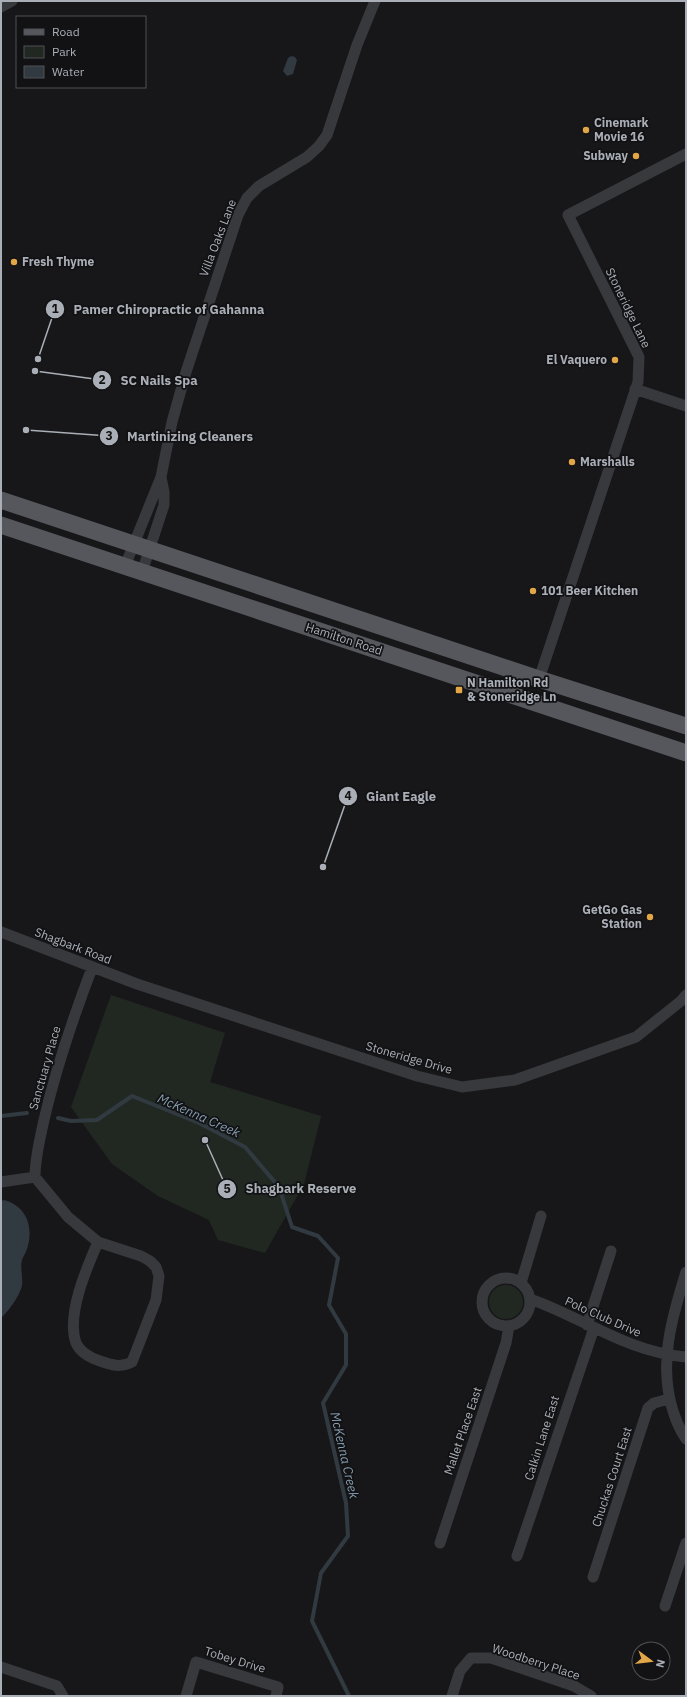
<svg xmlns="http://www.w3.org/2000/svg" width="687" height="1697" viewBox="0 0 687 1697" font-family="'IBM Plex Sans',sans-serif">
  <style>
    .green { fill: #212822 }
    .water { fill: #313a40 }
    .lines { fill: none; stroke-linecap: round; stroke-linejoin: round }
    .stream { stroke: #313a40; stroke-width: 4 }
    .street { stroke: #38393d; stroke-width: 11 }
    .primary { stroke: #55575c; stroke-width: 17 }
    .poi-dot { fill: #e1a647; stroke: #121214; stroke-width: 1.5 }
    .labels { text-anchor: middle; stroke-width: 3.5; stroke-linejoin: round; paint-order: stroke }
    .poi-label { font-size: 12px; font-weight: bold; fill: #aaafb7; stroke: #121214; text-anchor: start }
    .street-label { font-size: 12px; fill: #aaafb7; stroke: #121214 }
    .water-label { font-size: 13px; font-style: italic; fill: #859daf; stroke: #121214 }
    .leader { fill: none; stroke: #aaafb7; stroke-width: 1.5 }
    .callout-dot { fill: #aaafb7; stroke: #121214; stroke-width: 1.5 }
    .mark-label { font-size: 12px; text-anchor: middle; font-weight: bold; fill: #111 }
    .callout-label { font-size: 13px; text-anchor: middle; font-weight: bold; fill: #aaafb7; stroke: #121214; stroke-width: 3.5; stroke-linejoin: round; paint-order: stroke }
  </style>
  <rect width="100%" height="100%" fill="#171719"/>
  <!-- green -->
  <path class="green" d="M111 995 225 1033 210 1082 321 1116 304 1184 265 1253 218 1240 209 1220 158 1196 112 1164 71 1107Z
    M489 1302a17 17 0 1 1 34 0a17 17 0 1 1-34 0Z"/>
  <!-- water -->
  <path class="water" d="M291 56 295 57 297 60 293 74 287 76 283 71 288 58Z
    M4 1200C27 1206 34 1228 27 1249 26 1253 23 1256 22 1260 20 1267 23 1277 22 1285 21 1294 8 1312 1 1318V1201Z"/>
  <g class="lines">
    <!-- stream -->
    <path class="stream" d="M1 1116 27 1113
      M58 1118 71 1121 97 1120 132 1096 199 1123 245 1147 279 1187 292 1227 318 1236 338 1258 329 1305 346 1334V1365L323 1403 346 1503 348 1536 321 1573 312 1621 349 1696"/>
    <!-- street -->
    <path class="street" d="M1 7 12 1
      M635 389 686 406
      M125 566 161 477 172 422 186 372 238 215 247 198 259 186 307 157 319 146 327 135 357 45 375 1
      M142 572 164 505V492L161 477
      M539 679 638 382 639 357 568 215 686 154
      M1 932 137 984 417 1076 462 1087 515 1080 636 1037 681 1001 686 995
      M92 968C73 1018 56 1068 44 1120 40 1139 35 1157 35 1177L68 1217 98 1242 141 1256 150 1261 156 1267 159 1276 156 1300 132 1362C121 1368 111 1365 100 1361 91 1358 80 1352 76 1343 66 1315 87 1267 98 1242
      M1 1182 35 1177
      M686 1272C672 1317 658 1364 673 1411 676 1421 680 1430 686 1439
      M482 1302a24 24 0 1 1 48 0a24 24 0 1 1-48 0Z
      M521 1283 541 1216
      M530 1299C584 1318 627 1352 686 1357
      M587 1325 611 1251
      M440 1543 506 1343 509 1326
      M517 1556 594 1328
      M593 1577 648 1408 654 1403 669 1399
      M665 1606 686 1543
      M1 1667 57 1686 63 1696
      M186 1696 196 1662 278 1687 276 1696
      M452 1696 460 1671 471 1658H491L574 1686 591 1696"/>
    <!-- primary -->
    <path class="primary" d="M1 500 539 679 686 726
      M1 525 686 753"/>
  </g>
  <!-- markers -->
  <g class="poi-dot">
    <circle cx="586" cy="130" r="4"/>
    <circle cx="636" cy="156" r="4"/>
    <circle cx="14" cy="262" r="4"/>
    <circle cx="615" cy="360" r="4"/>
    <circle cx="572" cy="462" r="4"/>
    <circle cx="533" cy="591" r="4"/>
    <rect x="455" y="686" width="8" height="8" rx="2"/>
    <circle cx="650" cy="917" r="4"/>
  </g>
  <g class="labels">
    <!-- poi labels -->
    <g class="poi-label">
      <text x="594" y="127">Cinemark<tspan x="594" dy="14">Movie 16</tspan></text>
      <text x="628" y="160" text-anchor="end">Subway</text>
      <text x="22" y="266">Fresh Thyme</text>
      <text x="607" y="364" text-anchor="end">El Vaquero</text>
      <text x="580" y="466">Marshalls</text>
      <text x="541" y="595">101 Beer Kitchen</text>
      <text x="467" y="687">N Hamilton Rd<tspan x="467" dy="14">&amp; Stoneridge Ln</tspan></text>
      <text x="642" y="914" text-anchor="end">GetGo Gas<tspan x="642" dy="14">Station</tspan></text>
    </g>
    <!-- street labels -->
    <g class="street-label">
      <text transform="translate(218 238) rotate(-69)" y="4">Villa Oaks Lane</text>
      <text transform="translate(628 308) rotate(64)" y="4">Stoneridge Lane</text>
      <text transform="translate(344 639) rotate(18)" y="4">Hamilton Road</text>
      <text transform="translate(73 946) rotate(21)" y="4">Shagbark Road</text>
      <text transform="translate(409 1058) rotate(16)" y="4">Stoneridge Drive</text>
      <text transform="translate(45 1068) rotate(-74)" y="4">Sanctuary Place</text>
      <text transform="translate(603 1317) rotate(24)" y="4">Polo Club Drive</text>
      <text transform="translate(463 1431) rotate(-71)" y="4">Mallet Place East</text>
      <text transform="translate(542 1438) rotate(-72)" y="4">Calkin Lane East</text>
      <text transform="translate(612 1477) rotate(-72)" y="4">Chuckas Court East</text>
      <text transform="translate(235 1660) rotate(17)" y="4">Tobey Drive</text>
      <text transform="translate(536 1662) rotate(18)" y="4">Woodberry Place</text>
    </g>
    <!-- water labels -->
    <g class="water-label">
      <text transform="translate(199 1115) rotate(24)" y="5">McKenna Creek</text>
      <text transform="translate(345 1455) rotate(77)" y="5">McKenna Creek</text>
    </g>
  </g>
  <!-- callouts -->
  <path class="leader" d="M38 359L55 309M35 371L102 380M26 430L109 436M323 867L348 796M205 1140L227 1189"/>
  <g class="callout-dot">
    <circle cx="38" cy="359" r="4"/>
    <circle cx="35" cy="371" r="4"/>
    <circle cx="26" cy="430" r="4"/>
    <circle cx="323" cy="867" r="4"/>
    <circle cx="205" cy="1140" r="4"/>
    <circle cx="55" cy="309" r="10"/>
    <circle cx="102" cy="380" r="10"/>
    <circle cx="109" cy="436" r="10"/>
    <circle cx="348" cy="796" r="10"/>
    <circle cx="227" cy="1189" r="10"/>
  </g>
  <g class="mark-label">
    <text x="55" y="313">1</text>
    <text x="102" y="384">2</text>
    <text x="109" y="440">3</text>
    <text x="348" y="800">4</text>
    <text x="227" y="1193">5</text>
  </g>
  <g class="callout-label">
    <text x="169" y="314">Pamer Chiropractic of Gahanna</text>
    <text x="159" y="385">SC Nails Spa</text>
    <text x="190" y="441">Martinizing Cleaners</text>
    <text x="401" y="801">Giant Eagle</text>
    <text x="301" y="1193">Shagbark Reserve</text>
  </g>
  <!-- border -->
  <rect width="687" height="1697" fill="none" stroke="#aaafb7" stroke-width="4"/>
  <!-- legend -->
  <rect x="16" y="16" width="130" height="72" fill="#121214" stroke="#4f5155"/>
  <rect x="24" y="29" width="20" height="6" fill="#55575c" stroke="#4f5155"/>
  <text x="52" y="36" font-size="12" fill="#aaafb7">Road</text>
  <rect x="24" y="46" width="20" height="12" fill="#212822" stroke="#4f5155"/>
  <text x="52" y="56" font-size="12" fill="#aaafb7">Park</text>
  <rect x="24" y="66" width="20" height="12" fill="#313a40" stroke="#4f5155"/>
  <text x="52" y="76" font-size="12" fill="#aaafb7">Water</text>
  <!-- north arrow -->
  <g transform="translate(651 1661) rotate(105)"><circle r="19" fill="#121214" stroke="#4f5155"/>
  <path d="M0-3L7 15L0 10L-7 15Z" fill="#e1a647"/>
  <text y="-6" font-size="11" font-weight="bold" text-anchor="middle" fill="#aaafb7">N</text>
  </g>
</svg>
